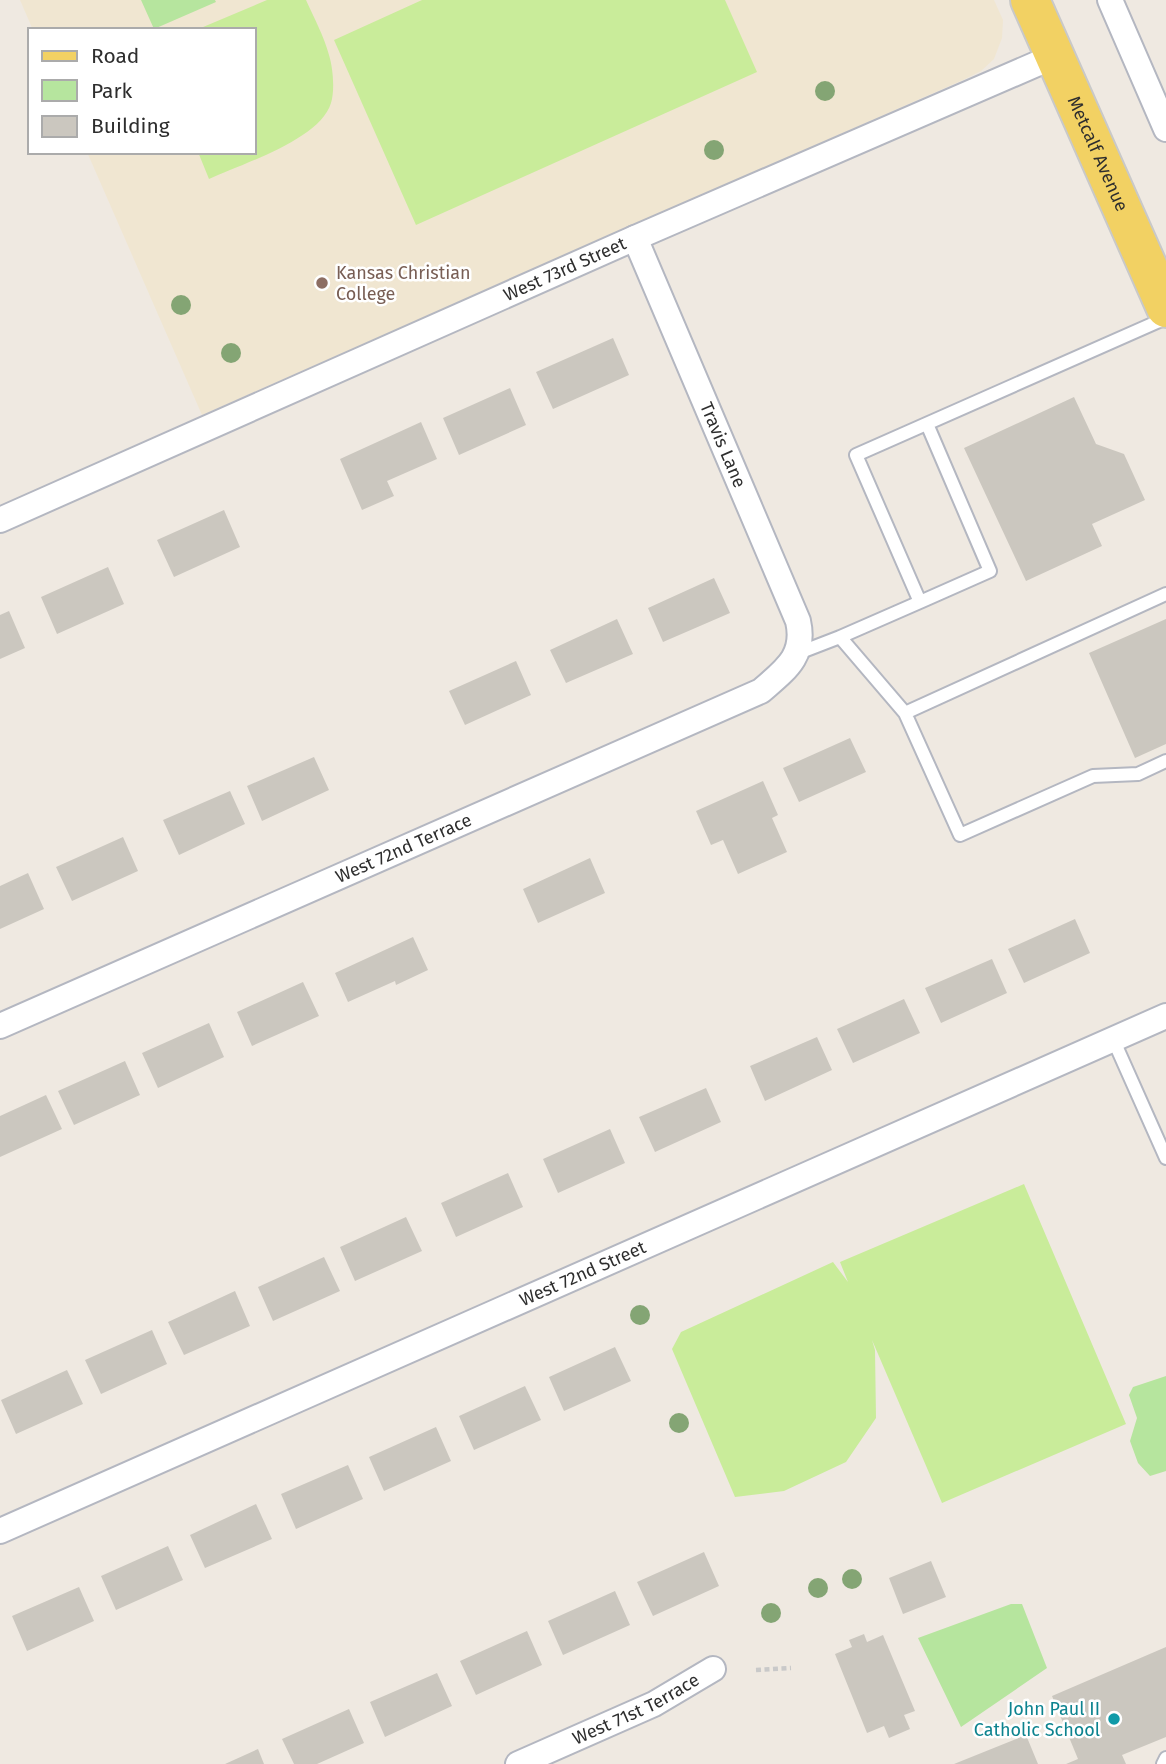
<svg xmlns="http://www.w3.org/2000/svg" width="1166" height="1764" viewBox="0 0 1166 1764" font-family="'Fira Sans',sans-serif">
  <style>
    .education { fill: #f0e6d1 }
    .park { fill: #b6e59e }
    .pitch { fill: #c9ec9a }
    .building { fill: #cbc7bf }
    .lines { fill: none; stroke-linecap: round; stroke-linejoin: round }
    .lane-casing { stroke: #b4b7c1; stroke-width: 16 }
    .street-casing { stroke: #b4b7c1; stroke-width: 28 }
    .primary-casing { stroke: #c9c9c9; stroke-width: 42 }
    .path { stroke: #c9c9c9; stroke-width: 4.5; stroke-dasharray: 5 3.5; stroke-linecap: butt }
    .lane { stroke: #fff; stroke-width: 12 }
    .street { stroke: #fff; stroke-width: 24 }
    .primary { stroke: #f2d163; stroke-width: 38 }
    .tree { fill: #84a574 }
    .education-dot { fill: #8d6e63; stroke: #fff; stroke-width: 2.5 }
    .culture-dot { fill: #0f9aa8; stroke: #fff; stroke-width: 2.5 }
    .labels { text-anchor: middle; stroke-width: 5; stroke-linejoin: round; paint-order: stroke }
    .street-label { font-size: 18px; fill: #2e2e2e; stroke: #fff }
    .education-label { font-size: 18px; fill: #785e54; stroke: #fff; text-anchor: start }
    .culture-label { font-size: 18px; fill: #0d838f; stroke: #fff; text-anchor: end }
  </style>
  <rect width="100%" height="100%" fill="#efe9e1"/>
  <!-- education -->
  <path class="education" d="M20 0H994L1003 20 1002 38 994 59 981 71 963 80 202 415 87 152H254V30H33Z"/>
  <!-- park -->
  <path class="park" d="M141 0H215L216 2 154 29Z
    M1166 1376V1471L1150 1476 1138 1463 1130 1441 1137 1418 1129 1395 1133 1387Z
    M1011 1604H1022L1047 1668 961 1727 918 1638Z"/>
  <!-- pitch -->
  <path class="pitch" d="M267 0H306C314 18 324 36 329 55 333 68 335 90 331 103 320 140 241 164 209 179L198 152H254V30H196Z
    M422 0H725L757 72 416 225 334 40Z
    M1024 1184 1126 1424 942 1503 872 1340 875 1350 876 1418 846 1462 784 1491 735 1497 672 1349 681 1332 833 1262 848 1282 840 1262Z"/>
  <!-- building -->
  <path class="building" d="M613 338 629 375 553 409 536 372Z
    M510 388 526 425 459 455 443 418Z
    M1074 397 1096 444 1124 454 1145 500 1092 524 1102 546 1026 581 964 448Z
    M421 422 437 459 387 481 394 496 362 510 340 459Z
    M224 510 240 547 174 577 157 540Z
    M108 567 124 604 57 634 41 597Z
    M714 578 730 613 663 642 648 608Z
    M9 611 25 648 0 659V615Z
    M617 619 633 654 566 683 550 650Z
    M1166 619V744L1135 758 1089 653Z
    M516 661 531 695 465 725 449 691Z
    M850 738 866 772 799 802 783 768Z
    M314 757 329 790 262 821 247 786Z
    M763 781 778 815 772 818 787 852 738 874 723 840 711 845 696 811Z
    M230 791 245 824 179 855 163 820Z
    M123 837 138 871 72 901 56 867Z
    M590 858 605 893 538 923 523 889Z
    M28 873 44 909 0 929V886Z
    M1075 919 1090 953 1024 983 1008 949Z
    M413 937 428 970 396 985 395 981 348 1002 335 973Z
    M992 959 1007 993 941 1023 925 988Z
    M303 982 319 1016 252 1046 237 1012Z
    M904 999 920 1033 853 1063 837 1029Z
    M209 1023 224 1057 158 1088 142 1053Z
    M817 1037 832 1070 765 1101 750 1066Z
    M125 1061 140 1095 74 1125 58 1091Z
    M706 1088 721 1122 655 1152 639 1117Z
    M46 1095 62 1129 0 1157V1116Z
    M610 1129 625 1163 558 1193 543 1159Z
    M508 1173 523 1207 456 1237 441 1203Z
    M406 1217 422 1251 355 1281 340 1247Z
    M324 1257 340 1291 273 1321 258 1287Z
    M235 1291 250 1326 184 1355 168 1322Z
    M152 1330 167 1364 101 1394 85 1360Z
    M615 1347 631 1381 564 1411 549 1377Z
    M67 1370 83 1404 16 1434 1 1400Z
    M525 1386 541 1420 474 1450 459 1416Z
    M436 1427 451 1461 384 1491 369 1457Z
    M348 1465 363 1499 296 1529 281 1494Z
    M256 1504 272 1539 205 1568 190 1535Z
    M168 1546 183 1580 116 1610 101 1576Z
    M704 1552 719 1586 653 1616 637 1582Z
    M931 1561 946 1597 903 1614 889 1578Z
    M79 1587 94 1621 27 1651 12 1616Z
    M615 1591 630 1625 563 1655 548 1621Z
    M527 1631 542 1665 476 1695 460 1661Z
    M864 1634 867 1642 883 1635 915 1711 904 1715 910 1729 889 1738 884 1726 867 1733 835 1654 852 1647 849 1640Z
    M1166 1647V1737L1122 1755 1126 1764H1066L1078 1759 1052 1696Z
    M437 1673 452 1706 385 1737 370 1702Z
    M349 1709 364 1743 317 1764H294L282 1739Z
    M1026 1735 1038 1764H954Z
    M258 1749 264 1764H225Z"/>
  <g class="lines">
    <defs>
      <path id="lane" d="M920 602 990 571 927 424
        M840 637 905 713 960 835 1093 776 1138 774 1166 761
        M796 654 840 637 920 602 856 455 1166 318
        M905 713 1166 594
        M1113 1039 1166 1158
        M1163 1764 1166 1758"/>
      <g id="street">
        <path d="M1110 0 1166 129"/>
        <path id="s1" d="M0 520 635 238 1055 56"/>
        <path id="s2" d="M0 1026 761 691C785 670 806 656 798 621L635 238"/>
        <path id="s3" d="M0 1531 1166 1016"/>
        <path id="s4" d="M518 1764 654 1704 713 1669"/>
      </g>
      <g id="primary">
        <path id="s5" d="M1030 0 1166 308"/>
      </g>
    </defs>
    <!-- lane casing -->
    <use href="#lane" class="lane-casing"/>
    <!-- street casing -->
    <use href="#street" class="street-casing"/>
    <!-- primary casing -->
    <use href="#primary" class="primary-casing"/>
    <!-- path -->
    <path class="path" d="M756 1670 791 1668"/>
    <!-- lane -->
    <use href="#lane" class="lane"/>
    <!-- street -->
    <use href="#street" class="street"/>
    <!-- primary -->
    <use href="#primary" class="primary"/>
  </g>
  <!-- trees -->
  <g class="tree">
    <circle cx="825" cy="91" r="10"/>
    <circle cx="714" cy="150" r="10"/>
    <circle cx="181" cy="305" r="10"/>
    <circle cx="231" cy="353" r="10"/>
    <circle cx="640" cy="1315" r="10"/>
    <circle cx="679" cy="1423" r="10"/>
    <circle cx="852" cy="1579" r="10"/>
    <circle cx="818" cy="1588" r="10"/>
    <circle cx="771" cy="1613" r="10"/>
  </g>
  <!-- markers -->
  <circle class="education-dot" cx="322" cy="283" r="7"/>
  <circle class="culture-dot" cx="1114" cy="1719" r="7"/>
  <g class="labels">
    <!-- street labels -->
    <g class="street-label">
      <text dy="6" stroke="none"><textPath href="#s5" startOffset="168">Metcalf Avenue</textPath></text>
      <text dy="6" stroke="none"><textPath href="#s1" startOffset="618">West 73rd Street</textPath></text>
      <text transform="translate(723 445) rotate(67)" y="6">Travis Lane</text>
      <text dy="6" stroke="none"><textPath href="#s2" startOffset="441">West 72nd Terrace</textPath></text>
      <text dy="6" stroke="none"><textPath href="#s3" startOffset="637">West 72nd Street</textPath></text>
      <text dy="6" stroke="none"><textPath href="#s4" startOffset="130">West 71st Terrace</textPath></text>
    </g>
    <!-- education labels -->
    <g class="education-label">
      <text x="336" y="279">Kansas Christian<tspan x="336" dy="21">College</tspan></text>
    </g>
    <!-- culture labels -->
    <g class="culture-label">
      <text x="1100" y="1715">John Paul II<tspan x="1100" dy="21">Catholic School</tspan></text>
    </g>
  </g>
  <!-- legend -->
  <rect x="28" y="28" width="228" height="126" fill="#ffffff" stroke="#ababab" stroke-width="2"/>
  <rect x="42" y="51" width="35" height="10" fill="#f2d163" stroke="#ababab" stroke-width="2"/>
  <text x="91" y="63" font-size="21" fill="#2e2e2e">Road</text>
  <rect x="42" y="80" width="35" height="21" fill="#b6e59e" stroke="#ababab" stroke-width="2"/>
  <text x="91" y="98" font-size="21" fill="#2e2e2e">Park</text>
  <rect x="42" y="116" width="35" height="21" fill="#cbc7bf" stroke="#ababab" stroke-width="2"/>
  <text x="91" y="133" font-size="21" fill="#2e2e2e">Building</text>
</svg>
